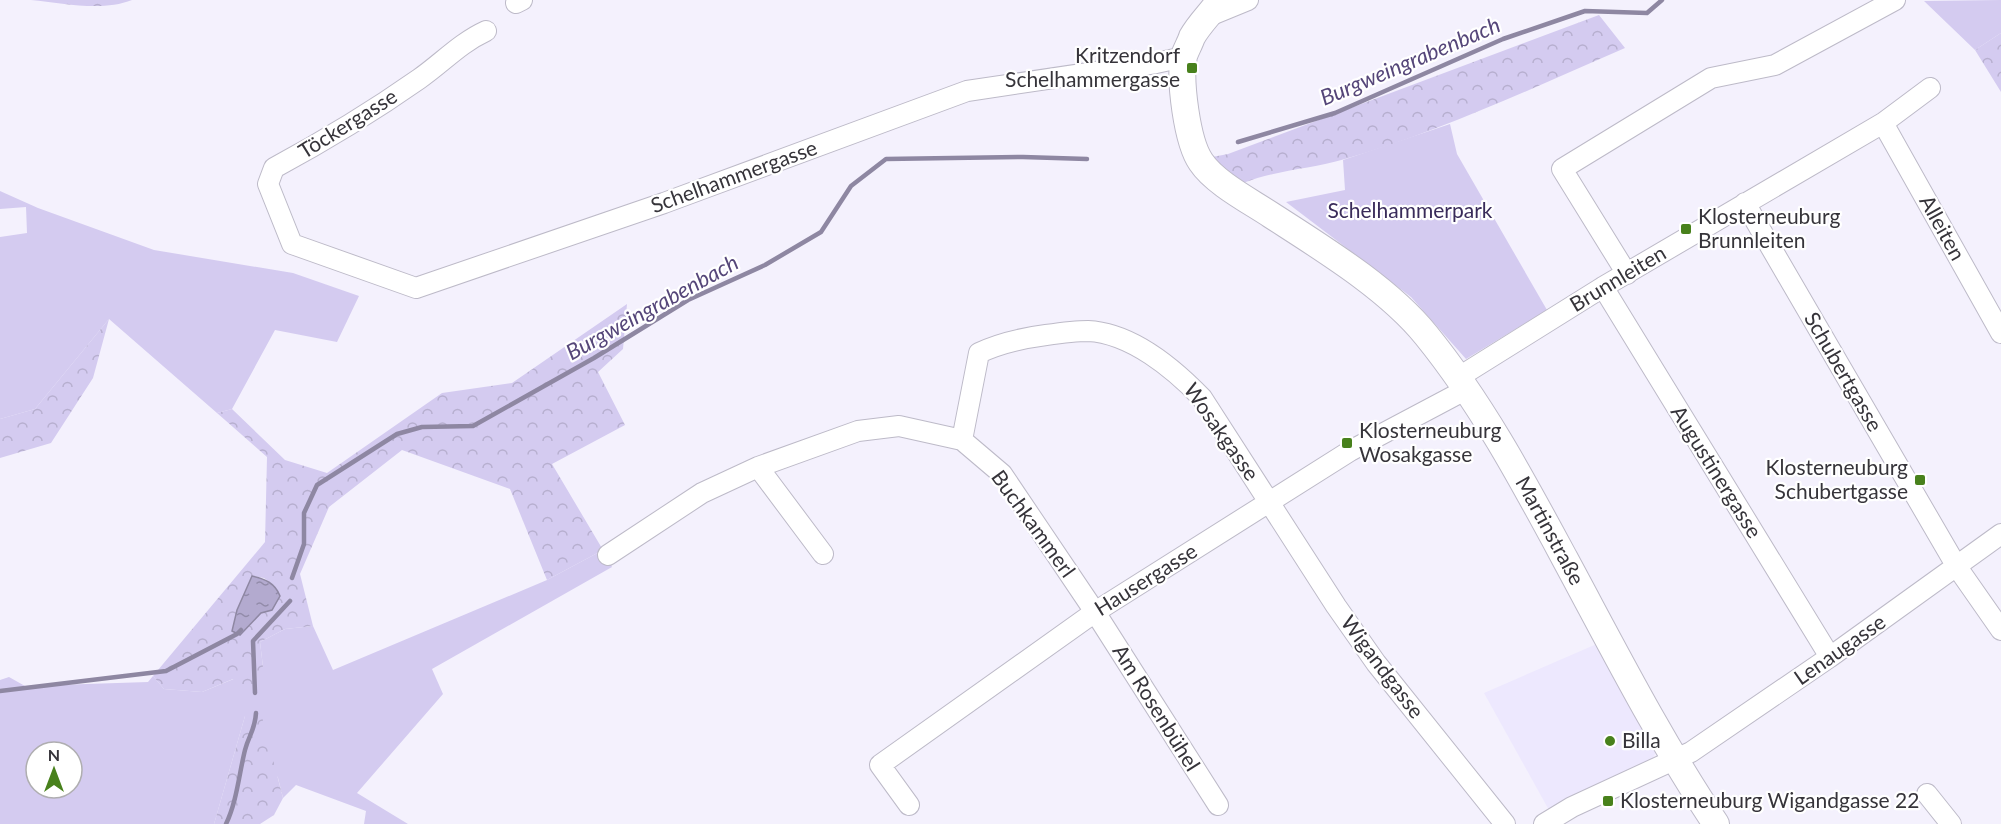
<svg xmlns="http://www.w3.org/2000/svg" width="2001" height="824" viewBox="0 0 2001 824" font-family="Lato,sans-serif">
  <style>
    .built { fill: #ede8fe }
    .green { fill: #d4cbf0; fill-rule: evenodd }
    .forest { fill: url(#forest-crowns); fill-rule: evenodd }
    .water { fill: url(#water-ripples); stroke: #8e87a2; stroke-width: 1.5 }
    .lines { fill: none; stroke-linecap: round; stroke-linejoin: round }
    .stream { stroke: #8e87a2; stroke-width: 4.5 }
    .minor-casing { stroke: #bdbac8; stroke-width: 22 }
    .major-casing { stroke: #bdbac8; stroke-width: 28 }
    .minor { stroke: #fff; stroke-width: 20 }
    .major { stroke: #fff; stroke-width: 26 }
    .poi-dot { fill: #48811c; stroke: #fff; stroke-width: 2 }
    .labels { text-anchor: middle; stroke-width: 4.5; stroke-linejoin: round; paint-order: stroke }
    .poi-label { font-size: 21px; fill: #36343a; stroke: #fff; text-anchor: start }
    .street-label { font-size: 21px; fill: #36343a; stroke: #fff }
    .park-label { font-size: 21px; fill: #392b5a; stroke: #fff }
    .water-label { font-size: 22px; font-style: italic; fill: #554679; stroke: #fff }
  </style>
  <defs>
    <pattern id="forest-crowns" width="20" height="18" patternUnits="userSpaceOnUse" patternTransform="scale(1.5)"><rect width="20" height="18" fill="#d4cbf0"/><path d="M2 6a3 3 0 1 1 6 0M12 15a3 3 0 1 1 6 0" fill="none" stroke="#b7afcf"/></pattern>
    <pattern id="water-ripples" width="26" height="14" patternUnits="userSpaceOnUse" patternTransform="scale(1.5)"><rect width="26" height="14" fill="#b3aacf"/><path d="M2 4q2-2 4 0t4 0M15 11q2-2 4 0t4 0" fill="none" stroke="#928ba9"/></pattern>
  </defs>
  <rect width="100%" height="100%" fill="#f4f1fd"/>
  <!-- built -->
  <path class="built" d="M1599 643 1657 750 1652 760 1550 812 1484 693Z"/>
  <!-- green -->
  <path class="green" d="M2001 0V33L1975 50 1924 1Z
    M1450 124 1457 154 1547 310 1466 359 1411 297 1286 202 1345 190 1343 160Z
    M0 191 38 208 154 250 293 273 359 296 337 342 275 330 232 409 217 413 109 319 35 409 0 419V237L27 233 26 207 0 209Z
    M603 550 612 567 432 669 443 694 357 793 408 824H364L366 811 296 785 283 798 278 778 245 716 214 824H0V680L9 677 25 686 148 682 153 676 164 689 202 692 263 667 260 642 285 629 313 626 333 670 547 580ZM36 752H72V788H36Z"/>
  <!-- forest -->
  <path class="forest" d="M31 0H132C102 12 63 3 31 0Z
    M1599 15 1625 48C1533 88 1441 131 1345 159 1311 169 1276 170 1243 183L1207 158 1228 154Z
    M2001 33V92L1975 50Z
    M627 304 623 349 598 372 625 425 552 464 603 550 547 580 510 489 402 450 329 507 300 574 313 626 285 629 260 642 263 667 252 690 233 679 202 692 164 689 153 676 265 542 267 457 217 413 232 409 285 460 327 473 442 393 512 383ZM252 576 264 578 274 586 272 610 261 613Z
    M109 319 93 378 51 443 0 458V419L35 409Z
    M260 709 283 798 274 815 260 824H214L245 716Z"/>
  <!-- water -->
  <path class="water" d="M252 576C265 579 275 583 280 596L272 610 261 613 240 635 232 631 237 610Z"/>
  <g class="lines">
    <!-- stream -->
    <path class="stream" d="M1238 142 1335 113 1503 39 1585 11 1647 13 1662 0
      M292 578 304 544V513L317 485 397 434 422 427 473 426 594 358 688 300 765 265 821 232 851 186 886 159 1023 157 1087 159
      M0 691 166 671 237 634 241 630
      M255 693 253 641 290 601
      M226 824C237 801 239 774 245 750 249 735 255 730 256 713"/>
    <defs>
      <path id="minor" d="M516 3 522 0
        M1209 16 1248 0
        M486 31C460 43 442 63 419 79 372 112 324 141 274 168L268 184 292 244 416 288 664 203 967 91 1156 63 1184 57
        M1883 123 2001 333
        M1745 203 1957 567 2001 630
        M1627 274 1562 169 1711 78 1775 65 1895 0
        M1603 287 1830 657
        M1459 377 1603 287 1883 123 1930 88
        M962 440 979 353C1000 343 1023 338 1046 335 1060 333 1075 331 1088 331 1131 333 1174 369 1202 398L1336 606 1376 663 1505 824
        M758 467 823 554
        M608 555 702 493 758 467 858 431 899 426 962 440 1002 474 1095 612 1218 805
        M1927 794 1951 824
        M909 805 880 765 1095 612 1350 451 1467 389
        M1544 824 1572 807 1691 752 1830 657 2001 534"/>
      <g id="major">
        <path id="s1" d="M1220 0C1212 12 1199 24 1192 37 1190 43 1186 50 1184 56 1179 80 1187 142 1201 162 1215 183 1250 201 1271 215 1322 248 1388 288 1426 335 1482 404 1523 481 1565 559 1613 648 1659 739 1716 824"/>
      </g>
    </defs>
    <!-- minor casing -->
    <use href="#minor" class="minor-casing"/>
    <!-- major casing -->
    <use href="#major" class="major-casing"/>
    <!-- minor -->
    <use href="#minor" class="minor"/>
    <!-- major -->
    <use href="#major" class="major"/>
  </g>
  <!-- markers -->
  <g class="poi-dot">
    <rect x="1186" y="62" width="12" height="12" rx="3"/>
    <rect x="1680" y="223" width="12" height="12" rx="3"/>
    <rect x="1341" y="437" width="12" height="12" rx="3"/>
    <rect x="1914" y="474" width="12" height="12" rx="3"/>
    <circle cx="1610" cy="741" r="6"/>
    <rect x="1602" y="795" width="12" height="12" rx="3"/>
  </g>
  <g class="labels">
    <!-- poi labels -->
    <g class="poi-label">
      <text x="1180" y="63" text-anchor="end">Kritzendorf<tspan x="1180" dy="24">Schelhammergasse</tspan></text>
      <text x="1698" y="224">Klosterneuburg<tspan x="1698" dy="24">Brunnleiten</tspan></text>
      <text x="1359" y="438">Klosterneuburg<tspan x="1359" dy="24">Wosakgasse</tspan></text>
      <text x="1908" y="475" text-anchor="end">Klosterneuburg<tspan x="1908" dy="24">Schubertgasse</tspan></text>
      <text x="1622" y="748">Billa</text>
      <text x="1620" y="808">Klosterneuburg Wigandgasse 22</text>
    </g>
    <!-- street labels -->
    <g class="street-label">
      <text transform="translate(348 124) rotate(-32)" y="7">Töckergasse</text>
      <text transform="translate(734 177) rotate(-20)" y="7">Schelhammergasse</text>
      <text transform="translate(1942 228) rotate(61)" y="7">Alleiten</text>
      <text transform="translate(1618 279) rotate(-31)" y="7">Brunnleiten</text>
      <text transform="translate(1843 372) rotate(60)" y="7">Schubertgasse</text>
      <text transform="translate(1221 432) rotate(55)" y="7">Wosakgasse</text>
      <text transform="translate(1716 472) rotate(58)" y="7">Augustinergasse</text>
      <text transform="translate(1033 524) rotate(54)" y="7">Buchkammerl</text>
      <text dy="7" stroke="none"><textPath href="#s1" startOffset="693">Martinstraße</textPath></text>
      <text transform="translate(1146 580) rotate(-32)" y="7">Hausergasse</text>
      <text transform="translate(1840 650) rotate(-35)" y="7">Lenaugasse</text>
      <text transform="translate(1382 667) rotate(53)" y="7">Wigandgasse</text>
      <text transform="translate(1156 708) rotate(58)" y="7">Am Rosenbühel</text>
    </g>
    <!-- park labels -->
    <g class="park-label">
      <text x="1410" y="218">Schelhammerpark</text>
    </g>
    <!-- water labels -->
    <g class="water-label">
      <text transform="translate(1410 61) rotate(-23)" y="8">Burgweingrabenbach</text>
      <text transform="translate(652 307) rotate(-29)" y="8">Burgweingrabenbach</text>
    </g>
  </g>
  <!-- north arrow -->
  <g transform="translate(54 770)"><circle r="28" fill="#ffffff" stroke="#afaeb0" stroke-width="1.5"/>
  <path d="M0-4.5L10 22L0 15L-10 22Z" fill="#48811c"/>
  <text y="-9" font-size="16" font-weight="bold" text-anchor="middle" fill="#36343a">N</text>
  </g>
</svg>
